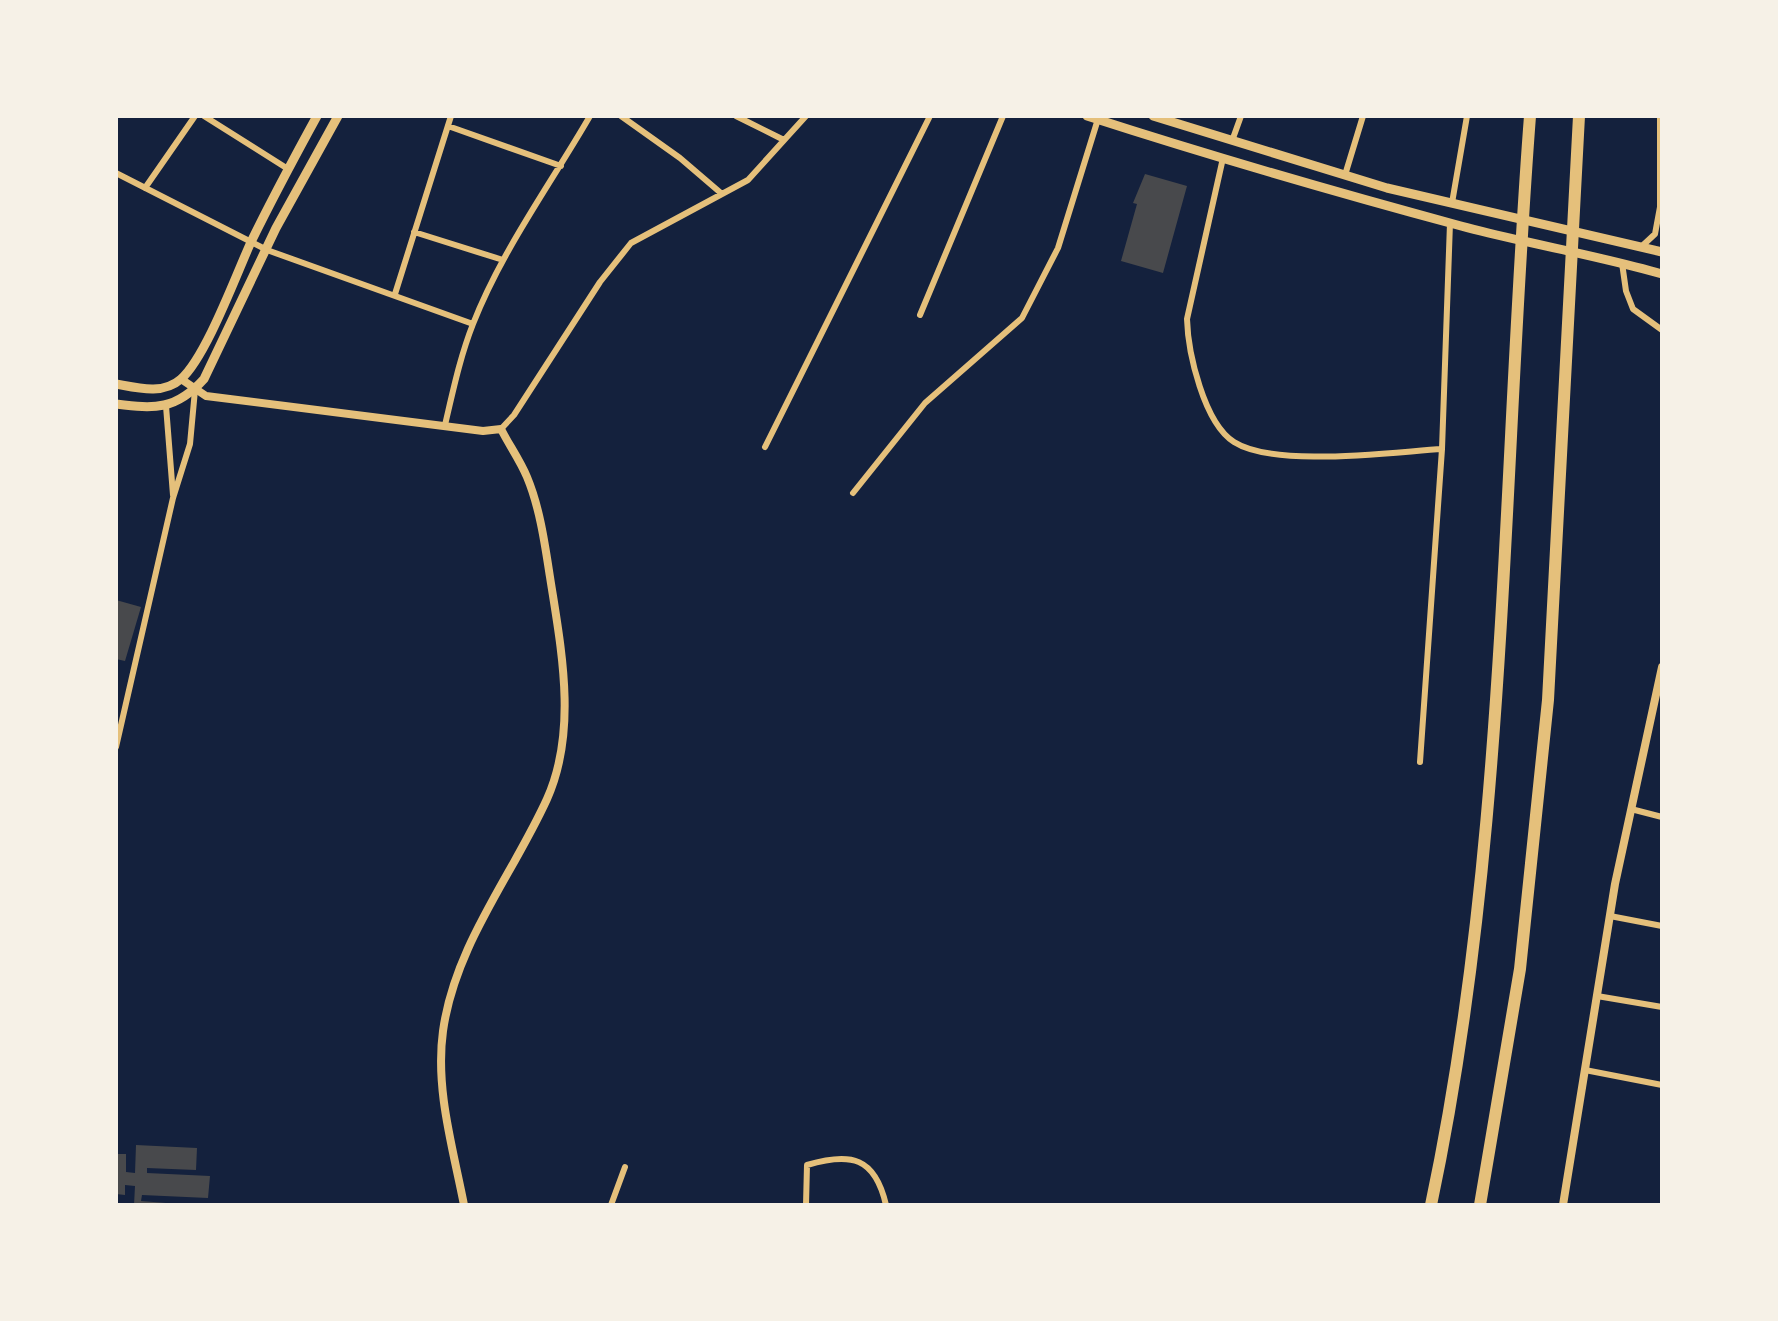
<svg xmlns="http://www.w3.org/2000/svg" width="1778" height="1321" viewBox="0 0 1778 1321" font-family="'Space Grotesk',sans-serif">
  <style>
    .building { fill: #48494c }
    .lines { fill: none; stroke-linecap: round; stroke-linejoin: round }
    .minor { stroke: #e5c07b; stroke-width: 6 }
    .tertiary { stroke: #e5c07b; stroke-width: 8 }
    .secondary { stroke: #e5c07b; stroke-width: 9 }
    .motorway { stroke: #e5c07b; stroke-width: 12 }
  </style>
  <rect width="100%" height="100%" fill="#14213d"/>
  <!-- building -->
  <path class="building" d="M1145 174 1187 186 1163 273 1121 261 1137 204 1133 203Z
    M116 600 141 607 125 661 116 659Z
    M136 1145 197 1148 196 1170 147 1168V1173L210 1176 208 1198 142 1195 141 1201 166 1203V1205H134L135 1186 125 1185V1195L116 1194V1154H126V1172L135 1173Z"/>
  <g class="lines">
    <!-- minor -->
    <path class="minor" d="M204 116 288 169
      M621 116 680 158 722 194
      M736 116 784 140
      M448 126 561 166
      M1232 141 1241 116
      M1223 158 1187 319C1188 353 1204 423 1234 442 1275 468 1392 452 1442 449
      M116 173 267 250 473 324
      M1345 175 1363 116
      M145 188 195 116
      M1452 203 1467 116
      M414 232 503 260
      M1641 247 1655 234 1660 207V116
      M1622 263 1626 291 1633 309 1662 330
      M395 294 451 116
      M920 315 1003 116
      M166 406 173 495
      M445 425C453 391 460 357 473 324 502 250 550 185 590 116
      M501 429 514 415 600 282 631 243 748 180 806 116
      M765 447 930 116
      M853 493 925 403 1022 318 1058 248 1098 119
      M116 747 173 498 190 444 195 390
      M1420 762 1442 449 1450 223
      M1631 809 1662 817
      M1610 916 1662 926
      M1597 996 1662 1007
      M1585 1070 1662 1085
      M611 1205 625 1167
      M806 1205 807 1165C851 1152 875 1157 886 1205"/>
    <!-- tertiary -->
    <path class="tertiary" d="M181 379 206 396 483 431 501 429C509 445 520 460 527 477 540 508 545 545 550 577 561 648 578 730 547 799 512 876 455 945 443 1031 435 1089 453 1148 464 1205
      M1563 1205 1615 884 1662 667"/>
    <!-- secondary -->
    <path class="secondary" d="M1087 116C1211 156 1335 192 1461 226 1528 244 1596 255 1662 274
      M1153 116 1387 188 1662 252
      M116 384C138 388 163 395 181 379 206 357 236 275 251 242 272 199 294 158 317 116
      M116 404C155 409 176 410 204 379L276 228 338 116"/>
    <!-- motorway -->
    <path class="motorway" d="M1431 1205C1507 847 1502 479 1530 116
      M1480 1205 1520 969 1548 700 1579 116"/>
  </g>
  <!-- border -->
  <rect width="1778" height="1321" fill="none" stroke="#f6f1e7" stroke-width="236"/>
</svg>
